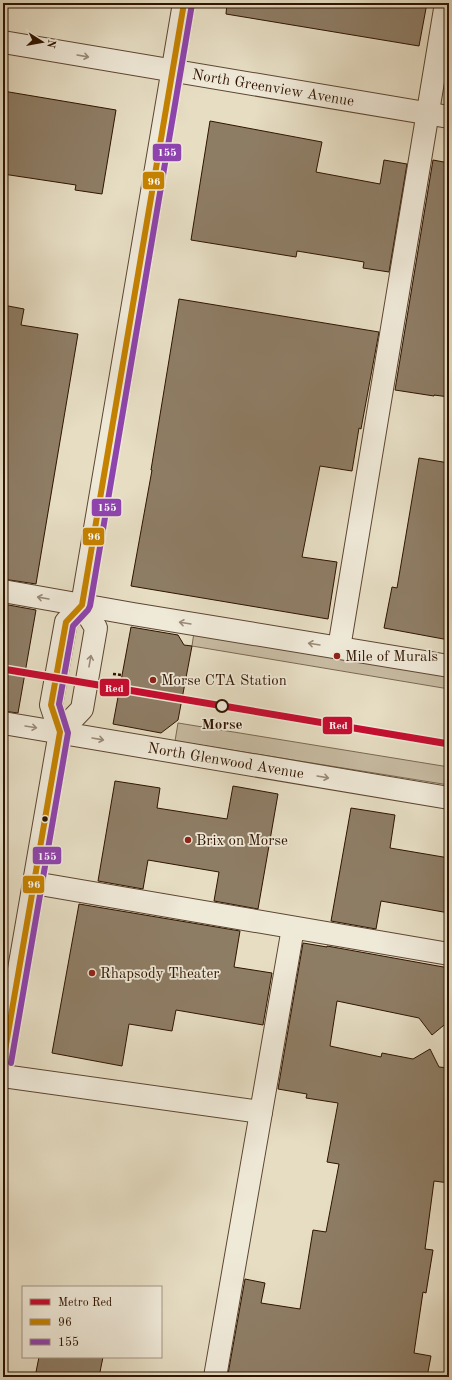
<svg xmlns="http://www.w3.org/2000/svg" width="452" height="1380" viewBox="0 0 452 1380" font-family="'Old Standard TT',serif">
  <style>
    .green { fill: #c7bba2; stroke: #7b6851 }
    .building { fill: #8e7d65; stroke: #2f1400 }
    .lines { fill: none; stroke-linecap: round; stroke-linejoin: round }
    .minor-casing { stroke: #5d4631; stroke-width: 24 }
    .path { stroke: #2f1400; stroke-width: 2.5; stroke-dasharray: 3 2; stroke-linecap: butt }
    .minor { stroke: #efe9d8; stroke-width: 22 }
    .bus-1-casing { stroke: #efe9d8; stroke-width: 9 }
    .bus-2-casing { stroke: #efe9d8; stroke-width: 9 }
    .bus-1 { stroke: #c58200; stroke-width: 6 }
    .bus-2 { stroke: #8e44ad; stroke-width: 6 }
    .metro-1-casing { stroke: #efe9d8; stroke-width: 10 }
    .metro-1 { stroke: #c60c30; stroke-width: 7 }
    .oneway { stroke: #998977 }
    .poi-dot { fill: #8f2418; stroke: #efe9d8; stroke-width: 1.5 }
    .stop-dot { fill: #efe9d8; stroke: #2f1400; stroke-width: 2 }
    .bus-dot { fill: #2f1400; stroke: #efe9d8; stroke-width: 1.5 }
    .labels { text-anchor: middle; stroke-width: 3.5; stroke-linejoin: round; paint-order: stroke }
    .street-label { font-size: 15px; fill: #2f1400; stroke: #efe9d8 }
    .poi-label { font-size: 15px; fill: #2f1400; stroke: #efe9d8; text-anchor: start }
    .stop-label { font-size: 15px; font-weight: bold; fill: #2f1400; stroke: #efe9d8 }
    .line-badge { stroke: #efe9d8; stroke-width: 1.5 }
    .badge-label { font-size: 11px; text-anchor: middle; font-weight: bold; fill: #fff }
  </style>
  <rect width="100%" height="100%" fill="#e6ddc3"/>
  <filter id="stains"><feTurbulence type="fractalNoise" baseFrequency=".005" numOctaves="4"/><feColorMatrix values="0 0 0 0 .2 0 0 0 0 .09 0 0 0 0 .02 0 0 0 .5 -.17"/></filter>
  <radialGradient id="worn" r=".72"><stop offset=".6" stop-color="#630" stop-opacity="0"/><stop offset="1" stop-color="#630" stop-opacity=".3"/></radialGradient>
  <!-- green -->
  <path class="green" d="M194 632 449 674V689L192 646Z
    M178 723 449 767V785L175 741Z"/>
  <!-- building -->
  <path class="building" d="M227 3H427L419 46 226 14Z
    M3 91 116 110 102 194 75 190 76 185 3 174Z
    M210 121 322 142 316 172 380 184 384 160 407 164 389 272 363 268 364 262 297 251 296 257 191 240Z
    M433 160 449 163V397L434 395V396L395 390Z
    M179 299 379 332 361 429 359 428 352 471 320 466 302 557 337 562 328 619 131 586 152 470H151Z
    M3 305 24 309 21 325 78 334 36 584 3 579Z
    M419 458 449 463V640L384 628 392 587 397 588Z
    M3 604 36 610 18 713 3 711Z
    M131 627 178 635 184 645 192 646 178 720 161 733 113 724Z
    M115 781 160 788 157 808 227 819 233 786 278 794 258 909 214 901 219 872 148 860 143 889 98 881Z
    M351 808 395 815 390 848 449 858V913L381 901 376 929 331 921Z
    M79 904 240 931 234 967 272 973 263 1025 176 1010 172 1031 129 1024 122 1066 52 1053Z
    M303 943 327 947V946L449 968V1021L432 1035 419 1018 337 1001 330 1046 381 1057 382 1053 413 1059 430 1049 439 1067 449 1068V1183L434 1181 425 1249 433 1250 426 1293 423 1292 414 1353 431 1356 427 1377H243L228 1374 245 1279 265 1283 261 1303 300 1309 313 1230 326 1232 339 1164 327 1162 338 1103 306 1098 307 1094 278 1089Z
    M39 1357H103L99 1377H35Z"/>
  <g class="lines">
    <defs>
      <g id="minor">
        <path id="s1" d="M3 42 449 117"/>
        <path d="M3 591 133 614 449 666"/>
        <path d="M339 648 446 3"/>
        <path id="s2" d="M3 723 449 798"/>
        <path d="M60 732 82 709 96 628 82 605"/>
        <path d="M34 883 449 954"/>
        <path d="M3 1062 60 732 51 705 66 622 82 605 184 3"/>
        <path d="M3 1076 261 1112"/>
        <path d="M215 1377 293 928"/>
      </g>
    </defs>
    <!-- minor casing -->
    <use href="#minor" class="minor-casing"/>
    <!-- path -->
    <path class="path" d="M113 674 122 675"/>
    <!-- minor -->
    <use href="#minor" class="minor"/>
    <defs>
      <path id="bus-1" d="M3 1062 60 732 51 705 66 622 82 605 184 3"/>
      <path id="bus-2" d="M11 1063 68 733 59 704 73 626 88 610 90 606 192 4"/>
    </defs>
    <!-- bus-1 casing -->
    <use href="#bus-1" class="bus-1-casing"/>
    <!-- bus-2 casing -->
    <use href="#bus-2" class="bus-2-casing"/>
    <!-- bus-1 -->
    <use href="#bus-1" class="bus-1"/>
    <!-- bus-2 -->
    <use href="#bus-2" class="bus-2"/>
    <defs>
      <path id="metro-1" d="M3 669 449 744"/>
    </defs>
    <!-- metro-1 casing -->
    <use href="#metro-1" class="metro-1-casing"/>
    <!-- metro-1 -->
    <use href="#metro-1" class="metro-1"/>
  </g>
  <!-- one-way arrows -->
  <defs><path id="oneway-shaft" d="M-6 0H5M1.5-3L5.5 0L1.5 3" fill="none" stroke-width="1.6" stroke-linecap="round" stroke-linejoin="round"/></defs>
  <g class="oneway">
    <use href="#oneway-shaft" transform="translate(83 56) rotate(10)"/>
    <use href="#oneway-shaft" transform="translate(43 598) rotate(-170)"/>
    <use href="#oneway-shaft" transform="translate(185 623) rotate(-171)"/>
    <use href="#oneway-shaft" transform="translate(314 644) rotate(-171)"/>
    <use href="#oneway-shaft" transform="translate(90 661) rotate(-80)"/>
    <use href="#oneway-shaft" transform="translate(31 727) rotate(9)"/>
    <use href="#oneway-shaft" transform="translate(98 739) rotate(10)"/>
    <use href="#oneway-shaft" transform="translate(323 777) rotate(10)"/>
  </g>
  <!-- markers -->
  <g class="poi-dot">
    <circle cx="337" cy="656" r="4"/>
    <circle cx="153" cy="680" r="4"/>
    <circle cx="188" cy="840" r="4"/>
    <circle cx="92" cy="973" r="4"/>
  </g>
  <circle class="stop-dot" cx="222" cy="706" r="6"/>
  <circle class="bus-dot" cx="45" cy="819" r="3.5"/>
  <g class="labels">
    <!-- street labels -->
    <g class="street-label">
      <text dy="5" stroke="none"><textPath href="#s1" startOffset="274">North Greenview Avenue</textPath></text>
      <text dy="5" stroke="none"><textPath href="#s2" startOffset="226">North Glenwood Avenue</textPath></text>
    </g>
    <!-- poi labels -->
    <g class="poi-label">
      <text x="345" y="661">Mile of Murals</text>
      <text x="161" y="685">Morse CTA Station</text>
      <text x="196" y="845">Brix on Morse</text>
      <text x="100" y="978">Rhapsody Theater</text>
    </g>
    <!-- stop labels -->
    <g class="stop-label">
      <text x="222" y="729">Morse</text>
    </g>
  </g>
  <g class="line-badge">
    <rect x="152" y="143" width="30" height="19" rx="4" fill="#8e44ad"/>
    <rect x="142" y="171" width="23" height="19" rx="4" fill="#c58200"/>
    <rect x="91" y="498" width="31" height="19" rx="4" fill="#8e44ad"/>
    <rect x="82" y="527" width="23" height="19" rx="4" fill="#c58200"/>
    <rect x="99" y="678" width="31" height="19" rx="4" fill="#c60c30"/>
    <rect x="322" y="716" width="31" height="19" rx="4" fill="#c60c30"/>
    <rect x="32" y="846" width="30" height="19" rx="4" fill="#8e44ad"/>
    <rect x="22" y="875" width="23" height="19" rx="4" fill="#c58200"/>
  </g>
  <g class="badge-label">
    <text x="167" y="156">155</text>
    <text x="154" y="185">96</text>
    <text x="107" y="511">155</text>
    <text x="94" y="540">96</text>
    <text x="114" y="692">Red</text>
    <text x="338" y="729">Red</text>
    <text x="47" y="860">155</text>
    <text x="34" y="888">96</text>
  </g>
  <!-- margin -->
  <rect width="452" height="1380" fill="none" stroke="#e6ddc3" stroke-width="16"/>
  <rect x="4" y="4" width="444" height="1372" fill="none" stroke="#2f1400" stroke-width="2"/>
  <rect x="8" y="8" width="436" height="1364" fill="none" stroke="#2f1400"/>
  <!-- legend -->
  <rect x="22" y="1286" width="140" height="72" fill="#efe9d8" stroke="#a29482"/>
  <rect x="30" y="1299" width="20" height="6" fill="#c60c30" stroke="#a29482"/>
  <text x="58" y="1306" font-size="12" fill="#2f1400">Metro Red</text>
  <rect x="30" y="1319" width="20" height="6" fill="#c58200" stroke="#a29482"/>
  <text x="58" y="1326" font-size="12" fill="#2f1400">96</text>
  <rect x="30" y="1339" width="20" height="6" fill="#8e44ad" stroke="#a29482"/>
  <text x="58" y="1346" font-size="12" fill="#2f1400">155</text>
  <!-- north arrow -->
  <g transform="translate(42 42) rotate(101)" stroke="#efe9d8" stroke-width="3" paint-order="stroke">
  <path d="M0-3L7 15L0 10L-7 15Z" fill="#2f1400"/>
  <text y="-6" font-size="11" font-weight="bold" text-anchor="middle" fill="#2f1400">N</text>
  </g>
  <rect width="100%" height="100%" filter="url(#stains)"/>
  <rect width="100%" height="100%" fill="url(#worn)"/>
</svg>
